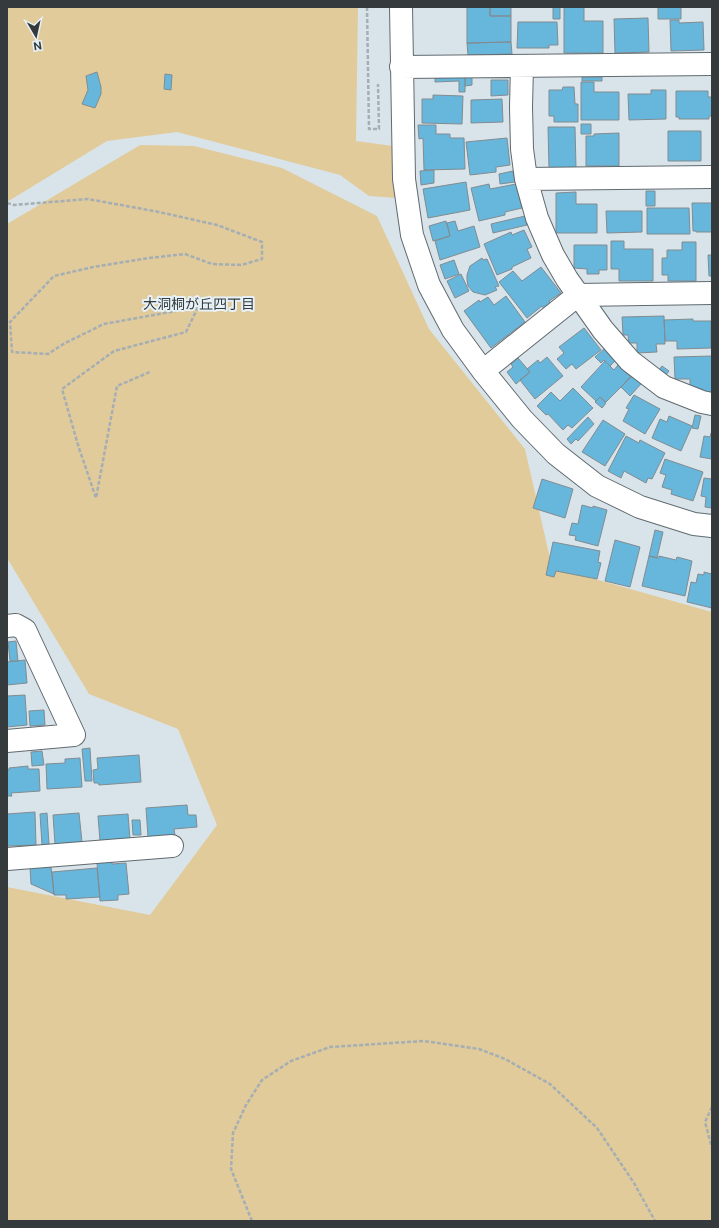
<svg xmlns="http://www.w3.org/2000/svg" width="719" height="1228" viewBox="0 0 719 1228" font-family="'Public Sans','Noto Sans JP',sans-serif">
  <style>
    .green { fill: #e1cb9b }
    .building { fill: #67b6db; stroke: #818c91 }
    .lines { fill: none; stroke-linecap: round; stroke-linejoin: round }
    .minor-casing { stroke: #606a6f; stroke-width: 24 }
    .path { stroke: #a5aeb3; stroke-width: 2.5; stroke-dasharray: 4 2; stroke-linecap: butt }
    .minor { stroke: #fff; stroke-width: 22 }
    .labels { text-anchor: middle; stroke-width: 4; stroke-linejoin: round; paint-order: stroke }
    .neighbourhood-label { font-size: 14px; fill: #353a3c; stroke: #e6f2f8 }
  </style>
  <rect width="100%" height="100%" fill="#d9e4ea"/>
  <!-- green -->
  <path class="green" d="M7 7H358L356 141 393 146 396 198 369 196 340 175 177 132 107 141 7 202Z
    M140 145 194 146 282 168 377 216 429 329 525 449 552 567 712 612V1221H7V887L150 915 217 825 178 729 89 694 7 558V224Z"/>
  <!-- building -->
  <path class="building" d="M467 7H490V16H511V42L467 43Z
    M490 7H511V16H490Z
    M553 7H560V19H553Z
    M564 7H584V21H603V53H564Z
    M658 7H681V19H658Z
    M648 18 649 52 615 53 614 19Z
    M670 20H679V23L703 22 704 50 671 51Z
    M518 22H557L558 45H549V48H517Z
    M511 42 512 54 468 55 467 43Z
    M97 72 101 87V94L95 108 82 104 88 90 86 76Z
    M165 74 172 75 171 90 164 89Z
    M465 77V92H459V81L435 82V78Z
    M465 77H472V85L465 86Z
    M582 77H602V81H582Z
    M491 80H508V95L491 96Z
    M581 82H594V92H619V120H581Z
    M563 87H574L575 104H578V122H554V116H549V90H562Z
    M651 90H666V119L629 120 628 94H651Z
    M676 91H708V97H712V116H709V119H679V117H676Z
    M433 95 463 96 462 124 422 123V99H433Z
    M502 99 503 122 471 123V100Z
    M581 124H591V134H581Z
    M418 125H436V134H450V138H464L465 169 424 170 423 138 419 139Z
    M548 127H575L576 168H549Z
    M668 131H701V161H668Z
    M619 133V166H586V136H594V134Z
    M507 138 510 165 496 167V172L470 175 466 142Z
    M434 170V183L421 185 420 171Z
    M513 171 515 182 500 184 499 174Z
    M466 182 470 210 428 218 423 189Z
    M489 184 490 189 516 184 522 208 505 212V215L479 221 471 188Z
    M646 191H655V206H646Z
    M576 192V204H597V233H556V193Z
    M692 203H712V232H696V231H693Z
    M647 208H689L690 234H647Z
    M606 211H642V232L607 233Z
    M525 216 527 225 493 233 491 224Z
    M446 221 450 236 433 241 429 226Z
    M455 221 458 231 474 226 480 247 440 260 435 241 450 236 447 223Z
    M524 230 532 247 527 249 531 258 512 267V269L497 275 484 244 511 232 512 235Z
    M611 241H624V249H653V281H619V269H611Z
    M682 242H696V281H668V275H662V258H667V250H682Z
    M574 245H607V270H599V274H587V269L574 268Z
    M712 251V276H709L708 255H712Z
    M482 258 483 260 487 259 499 286 495 287 497 290 485 295 473 292 468 286 467 280V275L470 266Z
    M454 260 459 274 445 279 440 265Z
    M541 267 561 293 549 301 552 305 545 310 542 306 527 318 499 282 513 271 522 281Z
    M461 274 469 291 455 298 447 281Z
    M506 296 525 322 491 348 464 311 479 300 480 302 488 297 494 305Z
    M664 316 665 344H656L657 352 637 353V343H629L628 335H623L622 317Z
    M693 319V321H711V348L677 349V341H665L664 320Z
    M584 328 601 350 576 369 572 364 566 369 557 359 564 353 559 347Z
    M605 348 615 361 610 366 604 360 601 363 595 357Z
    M712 356V393H702V389H690V379H675L674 357Z
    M547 357 563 376 535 399 520 380 530 372 527 369 538 360 540 363Z
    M518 358 530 372 516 384 507 372 513 367 511 364Z
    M605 361 614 370 618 365 631 377 606 402 600 397 596 401 581 387Z
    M662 366 669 371 665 376 658 371Z
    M632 375 641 384 630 396 621 387Z
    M573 388 593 408 572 428 568 425 563 430 548 414 546 415 537 406 551 392 560 401Z
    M634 395 660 409 645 434 623 421 629 409 626 408Z
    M600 397 606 403 602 408 595 402Z
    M695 415 701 416 698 429 692 428Z
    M669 416 692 426 681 451 652 438 660 419 667 422Z
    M588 417 594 424 578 441 576 439 571 444 567 439Z
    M603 420 625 434 605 466 582 452Z
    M712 430V459L700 457 704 436 710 437Z
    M626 436 639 443 640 440 665 453 652 479 648 478 646 483 624 471 621 478 608 471Z
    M665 459 703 472 693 501 671 494 672 490 662 487 666 475 660 473Z
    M704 478 712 479V508L705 507 706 497 701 496Z
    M542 479 573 489 565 518 533 508Z
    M582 505 593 508V506L607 510 598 546 575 540 576 536 569 535 572 523 578 524Z
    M655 530 663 532 657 558 649 556Z
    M615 540 640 547 630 587 605 581Z
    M553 542 600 551 598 562 601 563 597 579 556 571 554 577 546 575Z
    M649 556 659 558V556L676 560 677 557 692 561 685 596 642 586Z
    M704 572 712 574V608L687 602 691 582 696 583 698 574 704 575Z
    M16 641 18 661H10L8 642Z
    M25 660 27 683 7 685V662Z
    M25 695 27 725 7 727V696Z
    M44 710 45 725 30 726 29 711Z
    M90 748 92 781H85L82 749Z
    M42 751 44 765 32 766 31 752Z
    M139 755 141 782 99 785 98 783H94L93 770 98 769 97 758Z
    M80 758 82 787 47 789 46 764 65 763V759Z
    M28 766V769H39L40 791 11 793 12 796H7V770H9V768Z
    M187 805 188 815H196L197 827 174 829 175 835 148 837 146 808Z
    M35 812 36 845 7 846V814Z
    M47 813 49 844 42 845 40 814Z
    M79 813 82 842 55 844 53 815Z
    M128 814 130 839 100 841 98 816Z
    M132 820H140L141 835H133Z
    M112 862V864L126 863 129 894 118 895V900L100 901 97 863Z
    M51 867 54 894 31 884 30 868Z
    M97 868 100 897 66 899V895H54L52 872Z"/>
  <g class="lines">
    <defs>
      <path id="minor" d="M401 7 404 179 412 235 429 285 453 330 483 371 522 419 556 454 597 486 640 507 694 524 712 526
        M522 66 521 107 522 149 526 179 537 218 553 255 567 279 603 330 630 361 664 387 702 402 712 404
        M401 67 712 64
        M526 179 712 177
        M483 371 578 295 712 293
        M7 626 16 625 25 630 74 735 7 741
        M7 859 172 846"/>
    </defs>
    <!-- minor casing -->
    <use href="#minor" class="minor-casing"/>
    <!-- path -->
    <path class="path" d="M367 7 369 129H379L378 84
      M7 203 14 205 88 199 159 212 217 225 262 242V259L241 265 212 264 185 254 149 258 93 267 54 276 10 322 12 352 48 354 65 343 104 324 198 307 186 332 114 351 62 389 78 445 96 498 117 386 150 372
      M712 1107 705 1122 712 1148
      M252 1221 231 1169 233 1133 246 1105 262 1080 291 1061 330 1047 424 1041 479 1049 505 1059 550 1084 597 1128 634 1183 655 1221"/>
    <!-- minor -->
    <use href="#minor" class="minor"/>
  </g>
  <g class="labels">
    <!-- neighbourhood labels -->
    <g class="neighbourhood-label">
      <text x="199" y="309">大洞桐が丘四丁目</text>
    </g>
  </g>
  <!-- border -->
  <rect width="719" height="1228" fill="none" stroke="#353a3c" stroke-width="16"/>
  <!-- north arrow -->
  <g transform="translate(36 36) rotate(171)" stroke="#e6f2f8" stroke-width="3" paint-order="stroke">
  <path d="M0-3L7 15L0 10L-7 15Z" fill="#353a3c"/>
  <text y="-6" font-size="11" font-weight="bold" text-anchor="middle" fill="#353a3c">N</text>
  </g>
</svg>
